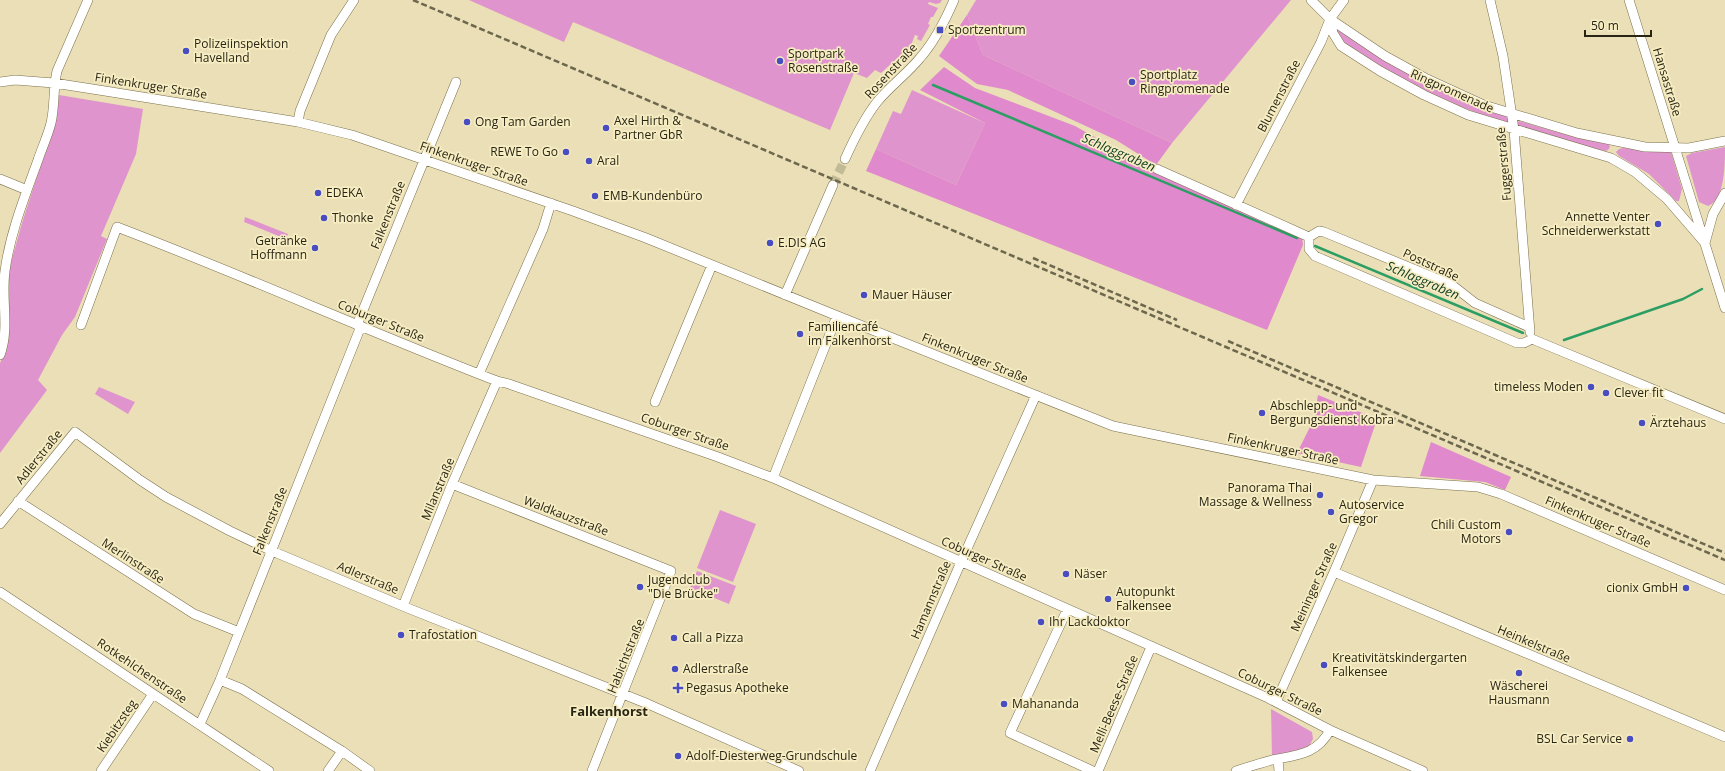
<svg xmlns="http://www.w3.org/2000/svg" width="1725" height="771" viewBox="0 0 1725 771" font-family="'Open Sans',sans-serif">
  <style>
    .green { fill: #e094ce }
    .forest { fill: #e089cc }
    .lines { fill: none; stroke-linecap: round; stroke-linejoin: round }
    .stream { stroke: #2c9e63; stroke-width: 2.5 }
    .minor-tunnel { stroke: #c3ba96; stroke-width: 9; stroke-dasharray: 9 4.5; stroke-linecap: butt }
    .minor-casing { stroke: #7b714c; stroke-width: 10 }
    .minor { stroke: #fff; stroke-width: 9 }
    .rail { stroke: #6d674e; stroke-width: 2.5; stroke-dasharray: 6 3; stroke-linecap: butt }
    .poi-dot { fill: #484dc2; stroke: #f7edc3; stroke-width: 1.5 }
    .labels { text-anchor: middle; stroke-width: 3.5; stroke-linejoin: round; paint-order: stroke }
    .poi-label { font-size: 12px; fill: #292515; stroke: #f7edc3; text-anchor: start }
    .street-label { font-size: 12px; fill: #292515; stroke: #f7edc3 }
    .water-label { font-size: 13px; font-style: italic; fill: #0a3920; stroke: #f7edc3 }
    .neighbourhood-label { font-size: 13px; font-weight: bold; fill: #292515; stroke: #f7edc3 }
  </style>
  <rect width="100%" height="100%" fill="#eadfb6"/>
  <!-- green -->
  <path class="green" d="M469 0H942L940 3 936 4 929 2 928 4 938 8 933 17H931L928 24 930 25 921 41 917 39 918 36 915 35 909 50 904 52 881 73 875 70 867 78 854 73 830 130 573 22 564 42Z
    M976 0H1291L1172 143 983 55 967 15Z
    M1340 30 1507 117 1509 119 1507 124 1440 99 1368 59 1346 44 1341 40 1337 31Z
    M912 90 985 123 956 185 876 149 893 111 901 114Z
    M59 95 143 109 136 154 101 236 107 239 75 317 62 335 38 380 47 390 0 453V363L5 352 8 285 10 266 22 223 57 115Z
    M1519 121 1553 131 1609 144 1610 147 1608 150 1605 151 1518 128 1516 124Z
    M1725 147C1725 164 1725 200 1708 206L1699 202 1686 156 1692 153Z
    M1623 148 1671 152 1682 189 1679 201H1676L1649 174 1619 156 1616 152 1619 149Z
    M245 217 288 234 286 239 244 222Z
    M99 387 135 402 128 414 95 394Z
    M720 510 756 524 733 582 697 568Z
    M697 571 736 586 729 604 690 588Z
    M1271 709 1312 732 1313 739 1309 746 1297 751 1272 756Z"/>
  <!-- forest -->
  <path class="forest" d="M967 15 983 55 1172 143 1156 165 1116 140 1008 90 977 84 939 56Z
    M944 67 975 88 1075 126 1157 172 1302 235 1303 245 1267 330 866 171 876 149 956 185 985 123 920 90Z
    M1318 395 1377 419 1361 467 1297 453 1314 419Z
    M1431 442 1511 477 1505 490 1485 482 1420 476Z"/>
  <g class="lines">
    <!-- stream -->
    <path class="stream" d="M933 85 1297 238
      M1315 246 1523 333
      M1564 340 1683 299 1702 289"/>
    <!-- minor-tunnel -->
    <path class="minor-tunnel" d="M833 185 845 159"/>
    <defs>
      <path id="minor" d="M1311 0 1330 19 1385 56 1425 78 1484 105 1577 133 1645 147 1689 148 1725 141
        M1490 0 1503 56 1514 130 1530 332
        M1629 0 1725 308
        M1330 19 1333 33 1341 46 1380 71 1424 95 1468 115 1611 158 1635 172 1667 199 1705 243
        M0 82 15 80 54 83 105 91 298 122 352 135 573 211 646 238 840 317 1113 426 1373 480 1478 487 1501 494 1725 590
        M298 122 300 111 331 35 354 0
        M845 159C854 139 863 120 877 102 890 86 907 74 920 58 935 41 945 21 954 0
        M1157 169 1309 237
        M0 179 27 190
        M1236 205 1321 42 1330 19 1344 0
        M1705 243 1713 214 1725 193
        M785 295 833 185
        M81 325 117 227C245 276 370 332 497 381L509 384 718 457 773 478 1268 698 1330 730 1423 771
        M357 325 456 82
        M1529 327 1475 303 1452 285 1324 232 1319 231 1309 237V249L1315 256 1517 343H1524L1532 339 1725 419
        M0 355C10 328 1 299 5 271 10 233 25 196 38 160 42 148 48 135 51 123 55 106 53 88 57 71L88 0
        M479 374 543 229 551 203
        M655 402 712 265
        M773 478 837 316
        M452 484 671 571 592 771
        M18 501 194 614 239 632
        M0 524 75 432 140 480 166 497 230 531 272 551 405 607 648 704 799 771
        M1334 572 1725 737
        M0 592 269 771
        M403 606 452 484 497 381
        M1067 610 1010 733 1093 771
        M220 680 242 689 342 751 370 771
        M1276 702 1334 572 1373 480
        M200 724 220 680 361 326
        M1278 759 1279 771
        M101 771 153 694
        M328 771 342 751
        M870 771 961 562 1036 395
        M1098 771 1151 647
        M1236 771C1248 767 1260 763 1272 760 1296 755 1317 755 1330 730"/>
    </defs>
    <!-- minor casing -->
    <use href="#minor" class="minor-casing"/>
    <!-- minor -->
    <use href="#minor" class="minor"/>
    <!-- rail -->
    <path class="rail" d="M413 0 1725 560
      M1033 258 1177 320
      M1228 341 1725 553"/>
  </g>
  <!-- markers -->
  <g class="poi-dot">
    <rect x="936" y="26" width="8" height="8" rx="2"/>
    <circle cx="186" cy="51" r="4"/>
    <circle cx="780" cy="61" r="4"/>
    <circle cx="1132" cy="82" r="4"/>
    <circle cx="467" cy="122" r="4"/>
    <circle cx="606" cy="128" r="4"/>
    <circle cx="566" cy="152" r="4"/>
    <circle cx="589" cy="161" r="4"/>
    <circle cx="318" cy="193" r="4"/>
    <circle cx="595" cy="196" r="4"/>
    <circle cx="324" cy="218" r="4"/>
    <circle cx="1658" cy="224" r="4"/>
    <circle cx="770" cy="243" r="4"/>
    <circle cx="315" cy="248" r="4"/>
    <circle cx="864" cy="295" r="4"/>
    <circle cx="800" cy="334" r="4"/>
    <circle cx="1591" cy="387" r="4"/>
    <circle cx="1606" cy="393" r="4"/>
    <circle cx="1262" cy="413" r="4"/>
    <circle cx="1642" cy="423" r="4"/>
    <circle cx="1320" cy="495" r="4"/>
    <circle cx="1331" cy="512" r="4"/>
    <circle cx="1509" cy="532" r="4"/>
    <circle cx="1066" cy="574" r="4"/>
    <circle cx="640" cy="587" r="4"/>
    <circle cx="1686" cy="588" r="4"/>
    <circle cx="1108" cy="599" r="4"/>
    <circle cx="1041" cy="622" r="4"/>
    <circle cx="401" cy="635" r="4"/>
    <circle cx="674" cy="638" r="4"/>
    <circle cx="1324" cy="665" r="4"/>
    <circle cx="675" cy="669" r="4"/>
    <circle cx="1519" cy="673" r="4"/>
    <path d="M676 682h4v4h4v4h-4v4h-4v-4h-4v-4h4z"/>
    <circle cx="1004" cy="704" r="4"/>
    <circle cx="1630" cy="739" r="4"/>
    <circle cx="678" cy="756" r="4"/>
  </g>
  <g class="labels">
    <!-- poi labels -->
    <g class="poi-label">
      <text x="948" y="34">Sportzentrum</text>
      <text x="194" y="48">Polizeiinspektion<tspan x="194" dy="14">Havelland</tspan></text>
      <text x="788" y="58">Sportpark<tspan x="788" dy="14">Rosenstraße</tspan></text>
      <text x="1140" y="79">Sportplatz<tspan x="1140" dy="14">Ringpromenade</tspan></text>
      <text x="614" y="125">Axel Hirth &amp;<tspan x="614" dy="14">Partner GbR</tspan></text>
      <text x="475" y="126">Ong Tam Garden</text>
      <text x="558" y="156" text-anchor="end">REWE To Go</text>
      <text x="597" y="165">Aral</text>
      <text x="326" y="197">EDEKA</text>
      <text x="603" y="200">EMB-Kundenbüro</text>
      <text x="1650" y="221" text-anchor="end">Annette Venter<tspan x="1650" dy="14">Schneiderwerkstatt</tspan></text>
      <text x="332" y="222">Thonke</text>
      <text x="307" y="245" text-anchor="end">Getränke<tspan x="307" dy="14">Hoffmann</tspan></text>
      <text x="778" y="247">E.DIS AG</text>
      <text x="872" y="299">Mauer Häuser</text>
      <text x="808" y="331">Familiencafé<tspan x="808" dy="14">im Falkenhorst</tspan></text>
      <text x="1583" y="391" text-anchor="end">timeless Moden</text>
      <text x="1614" y="397">Clever fit</text>
      <text x="1270" y="410">Abschlepp- und<tspan x="1270" dy="14">Bergungsdienst Kobra</tspan></text>
      <text x="1650" y="427">Ärztehaus</text>
      <text x="1312" y="492" text-anchor="end">Panorama Thai<tspan x="1312" dy="14">Massage &amp; Wellness</tspan></text>
      <text x="1339" y="509">Autoservice<tspan x="1339" dy="14">Gregor</tspan></text>
      <text x="1501" y="529" text-anchor="end">Chili Custom<tspan x="1501" dy="14">Motors</tspan></text>
      <text x="1074" y="578">Näser</text>
      <text x="648" y="584">Jugendclub<tspan x="648" dy="14">"Die Brücke"</tspan></text>
      <text x="1678" y="592" text-anchor="end">cionix GmbH</text>
      <text x="1116" y="596">Autopunkt<tspan x="1116" dy="14">Falkensee</tspan></text>
      <text x="1049" y="626">Ihr Lackdoktor</text>
      <text x="409" y="639">Trafostation</text>
      <text x="682" y="642">Call a Pizza</text>
      <text x="1332" y="662">Kreativitätskindergarten<tspan x="1332" dy="14">Falkensee</tspan></text>
      <text x="683" y="673">Adlerstraße</text>
      <text x="1519" y="690" text-anchor="middle">Wäscherei<tspan x="1519" dy="14">Hausmann</tspan></text>
      <text x="686" y="692">Pegasus Apotheke</text>
      <text x="1012" y="708">Mahananda</text>
      <text x="1622" y="743" text-anchor="end">BSL Car Service</text>
      <text x="686" y="760">Adolf-Diesterweg-Grundschule</text>
    </g>
    <!-- street labels -->
    <g class="street-label">
      <text transform="translate(891 71) rotate(-47)" y="4">Rosenstraße</text>
      <text transform="translate(1667 82) rotate(73)" y="4">Hansastraße</text>
      <text transform="translate(151 86) rotate(9)" y="4">Finkenkruger Straße</text>
      <text transform="translate(1452 91) rotate(24)" y="4">Ringpromenade</text>
      <text transform="translate(1279 96) rotate(-63)" y="4">Blumenstraße</text>
      <text transform="translate(474 164) rotate(19)" y="4">Finkenkruger Straße</text>
      <text transform="translate(1504 164) rotate(-95)" y="4">Fuggerstraße</text>
      <text transform="translate(388 215) rotate(-68)" y="4">Falkenstraße</text>
      <text transform="translate(1431 265) rotate(25)" y="4">Poststraße</text>
      <text transform="translate(381 321) rotate(22)" y="4">Coburger Straße</text>
      <text transform="translate(975 358) rotate(22)" y="4">Finkenkruger Straße</text>
      <text transform="translate(685 432) rotate(19)" y="4">Coburger Straße</text>
      <text transform="translate(1283 449) rotate(12)" y="4">Finkenkruger Straße</text>
      <text transform="translate(39 457) rotate(-51)" y="4">Adlerstraße</text>
      <text transform="translate(438 489) rotate(-67)" y="4">Milanstraße</text>
      <text transform="translate(566 516) rotate(21)" y="4">Waldkauzstraße</text>
      <text transform="translate(270 521) rotate(-68)" y="4">Falkenstraße</text>
      <text transform="translate(1598 522) rotate(23)" y="4">Finkenkruger Straße</text>
      <text transform="translate(984 559) rotate(24)" y="4">Coburger Straße</text>
      <text transform="translate(133 561) rotate(33)" y="4">Merlinstraße</text>
      <text transform="translate(368 578) rotate(23)" y="4">Adlerstraße</text>
      <text transform="translate(1314 587) rotate(-66)" y="4">Meininger Straße</text>
      <text transform="translate(931 600) rotate(-67)" y="4">Hamannstraße</text>
      <text transform="translate(1534 644) rotate(23)" y="4">Heinkelstraße</text>
      <text transform="translate(626 656) rotate(-68)" y="4">Habichtstraße</text>
      <text transform="translate(142 671) rotate(34)" y="4">Rotkehlchenstraße</text>
      <text transform="translate(1280 692) rotate(26)" y="4">Coburger Straße</text>
      <text transform="translate(1114 704) rotate(-67)" y="4">Melli-Beese-Straße</text>
      <text transform="translate(117 726) rotate(-56)" y="4">Kiebitzsteg</text>
    </g>
    <!-- water labels -->
    <g class="water-label">
      <text transform="translate(1119 152) rotate(23)" y="5">Schlaggraben</text>
      <text transform="translate(1423 280) rotate(23)" y="5">Schlaggraben</text>
    </g>
    <!-- neighbourhood labels -->
    <g class="neighbourhood-label">
      <text x="609" y="716">Falkenhorst</text>
    </g>
  </g>
  <!-- scale -->
  <path d="M1585 30v6h66v-6" fill="none" stroke="#292515" stroke-width="2"/>
  <text x="1591" y="30" font-size="12" fill="#292515" stroke="#f7edc3" stroke-width="3" paint-order="stroke">50 m</text>
</svg>
